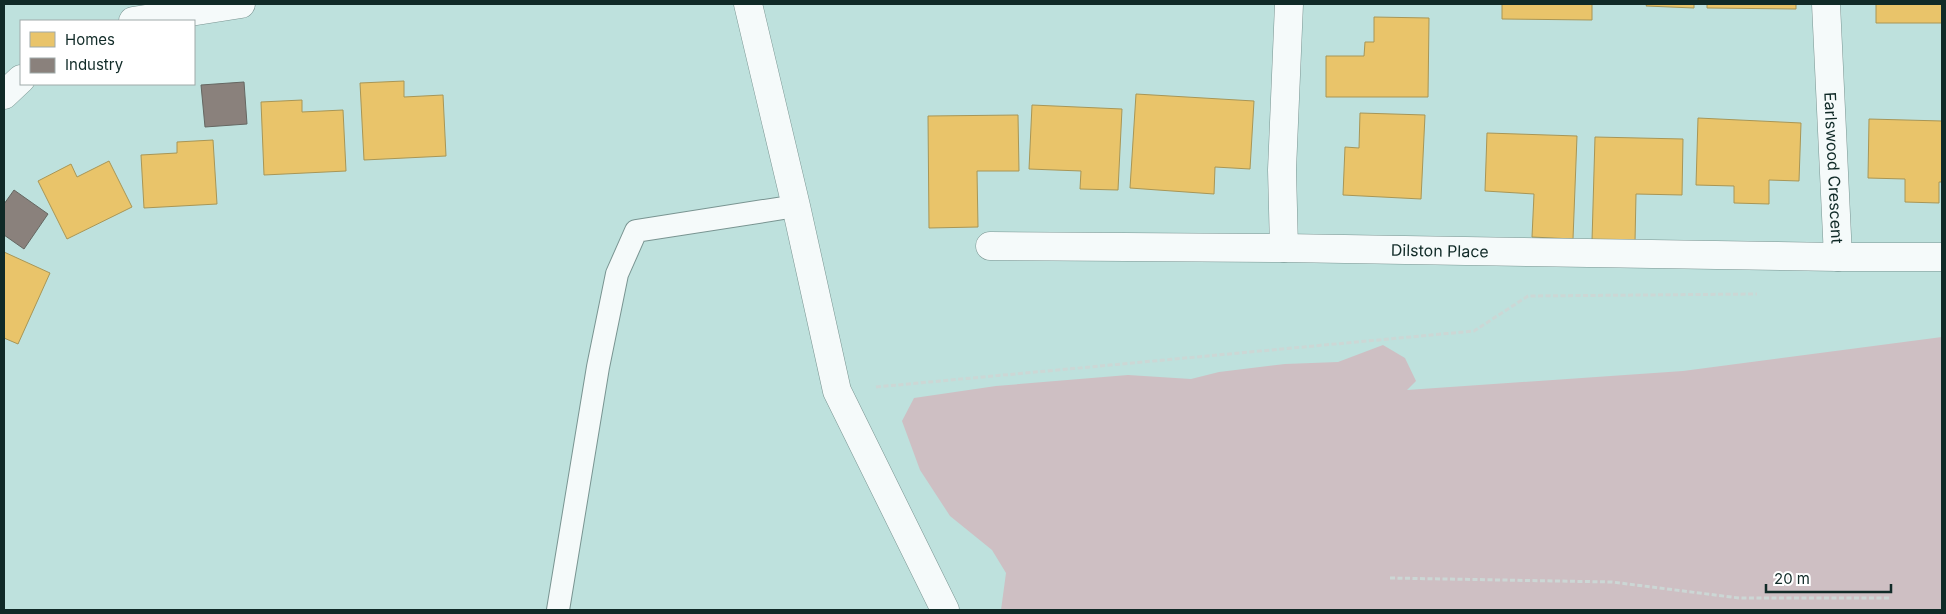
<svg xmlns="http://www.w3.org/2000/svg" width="1946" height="614" viewBox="0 0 1946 614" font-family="Inter,sans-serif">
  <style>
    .green { fill: #cebfc3 }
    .homes { fill: #e9c46a; stroke: #a89656 }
    .industry { fill: #8a817c; stroke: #656762 }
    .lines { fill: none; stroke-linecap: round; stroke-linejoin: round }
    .lane-casing { stroke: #799491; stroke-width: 24 }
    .street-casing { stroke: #799491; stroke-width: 29 }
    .path { stroke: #ccd7d5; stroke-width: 3; stroke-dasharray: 5 2.5; stroke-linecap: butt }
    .lane { stroke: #f5fafa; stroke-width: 22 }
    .street { stroke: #f5fafa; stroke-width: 28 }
    .labels { text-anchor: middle; stroke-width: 5; stroke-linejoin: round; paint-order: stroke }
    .street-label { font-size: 16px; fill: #102a27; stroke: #fff }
  </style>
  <rect width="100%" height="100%" fill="#bee1dd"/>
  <!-- green -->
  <path class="green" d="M1942 337V610H1001L1006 573 992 550 950 516 920 470 902 421 914 398 996 386 1128 375 1191 379 1219 372 1285 364 1338 362 1383 345 1405 358 1416 381 1407 390 1683 371Z"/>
  <!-- homes -->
  <path class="homes" d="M1502 4H1592V20L1502 19Z
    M1647 4H1694V8L1646 6Z
    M1707 4H1796V9L1707 8Z
    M1876 4H1942V23H1876Z
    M1374 17 1429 18 1428 97H1326V56H1364L1365 42H1374Z
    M404 81V97L443 95 446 156 364 160 360 83Z
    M1136 94 1254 101 1250 169 1215 167 1214 194 1130 188Z
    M302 100V112L343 110 346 171 264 175 261 102Z
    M1032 105 1122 109 1118 190 1080 189 1081 171 1029 169Z
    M1360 113 1425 115 1421 199 1343 195 1345 147 1359 148Z
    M1018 115 1019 171H977L978 227 929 228 928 116Z
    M1698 118 1801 123 1799 181 1769 180V204L1734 203V186L1696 185Z
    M1869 119 1942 121V182H1939V203L1905 202V179L1868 178Z
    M1487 133 1577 136 1573 239 1532 237 1534 194 1485 191Z
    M1595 137 1683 139 1682 195 1636 194 1635 242 1592 241Z
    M213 140 217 204 144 208 141 155 177 153V142Z
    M109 161 132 207 67 239 38 181 71 164 77 177Z
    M4 252 50 273 18 344 4 338Z"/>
  <!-- industry -->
  <path class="industry" d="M244 82 247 124 205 127 201 85Z
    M14 190 48 214 24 249 4 235V204Z"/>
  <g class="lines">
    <defs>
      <path id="lane" d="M558 610 598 367 617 274 636 231 796 206"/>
      <g id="street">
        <path d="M748 4 796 206 837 391 945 610"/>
        <path id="s1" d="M1289 4 1282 170 1284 248 1838 257"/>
        <path id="s2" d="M1826 4 1838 257H1942"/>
        <path d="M133 21 241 4"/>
        <path d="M4 95 21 79"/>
        <path d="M990 246 1284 248"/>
      </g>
    </defs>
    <!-- lane casing -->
    <use href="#lane" class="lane-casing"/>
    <!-- street casing -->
    <use href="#street" class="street-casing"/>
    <!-- path -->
    <path class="path" d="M876 387 1474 331 1528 296 1757 294
      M1390 578 1612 582 1739 598H1890"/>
    <!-- lane -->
    <use href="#lane" class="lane"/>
    <!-- street -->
    <use href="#street" class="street"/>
  </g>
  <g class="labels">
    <!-- street labels -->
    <g class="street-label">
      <text dy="6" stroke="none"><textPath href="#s2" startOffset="164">Earlswood Crescent</textPath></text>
      <text dy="6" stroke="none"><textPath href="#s1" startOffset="400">Dilston Place</textPath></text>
    </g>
  </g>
  <!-- border -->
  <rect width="1946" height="614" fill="none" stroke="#102a27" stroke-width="10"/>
  <!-- legend -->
  <rect x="20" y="20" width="175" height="65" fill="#ffffff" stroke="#9faaa9"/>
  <rect x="30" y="32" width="25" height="15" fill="#e9c46a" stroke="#9faaa9"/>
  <text x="65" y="45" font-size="15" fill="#102a27">Homes</text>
  <rect x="30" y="58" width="25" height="15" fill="#8a817c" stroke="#9faaa9"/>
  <text x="65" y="70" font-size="15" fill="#102a27">Industry</text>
  <!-- scale -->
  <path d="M1766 584v8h125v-8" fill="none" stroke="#102a27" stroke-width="2.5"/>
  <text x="1774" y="584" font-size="15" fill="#102a27" stroke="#ffffff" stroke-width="4" paint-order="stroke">20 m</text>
</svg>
